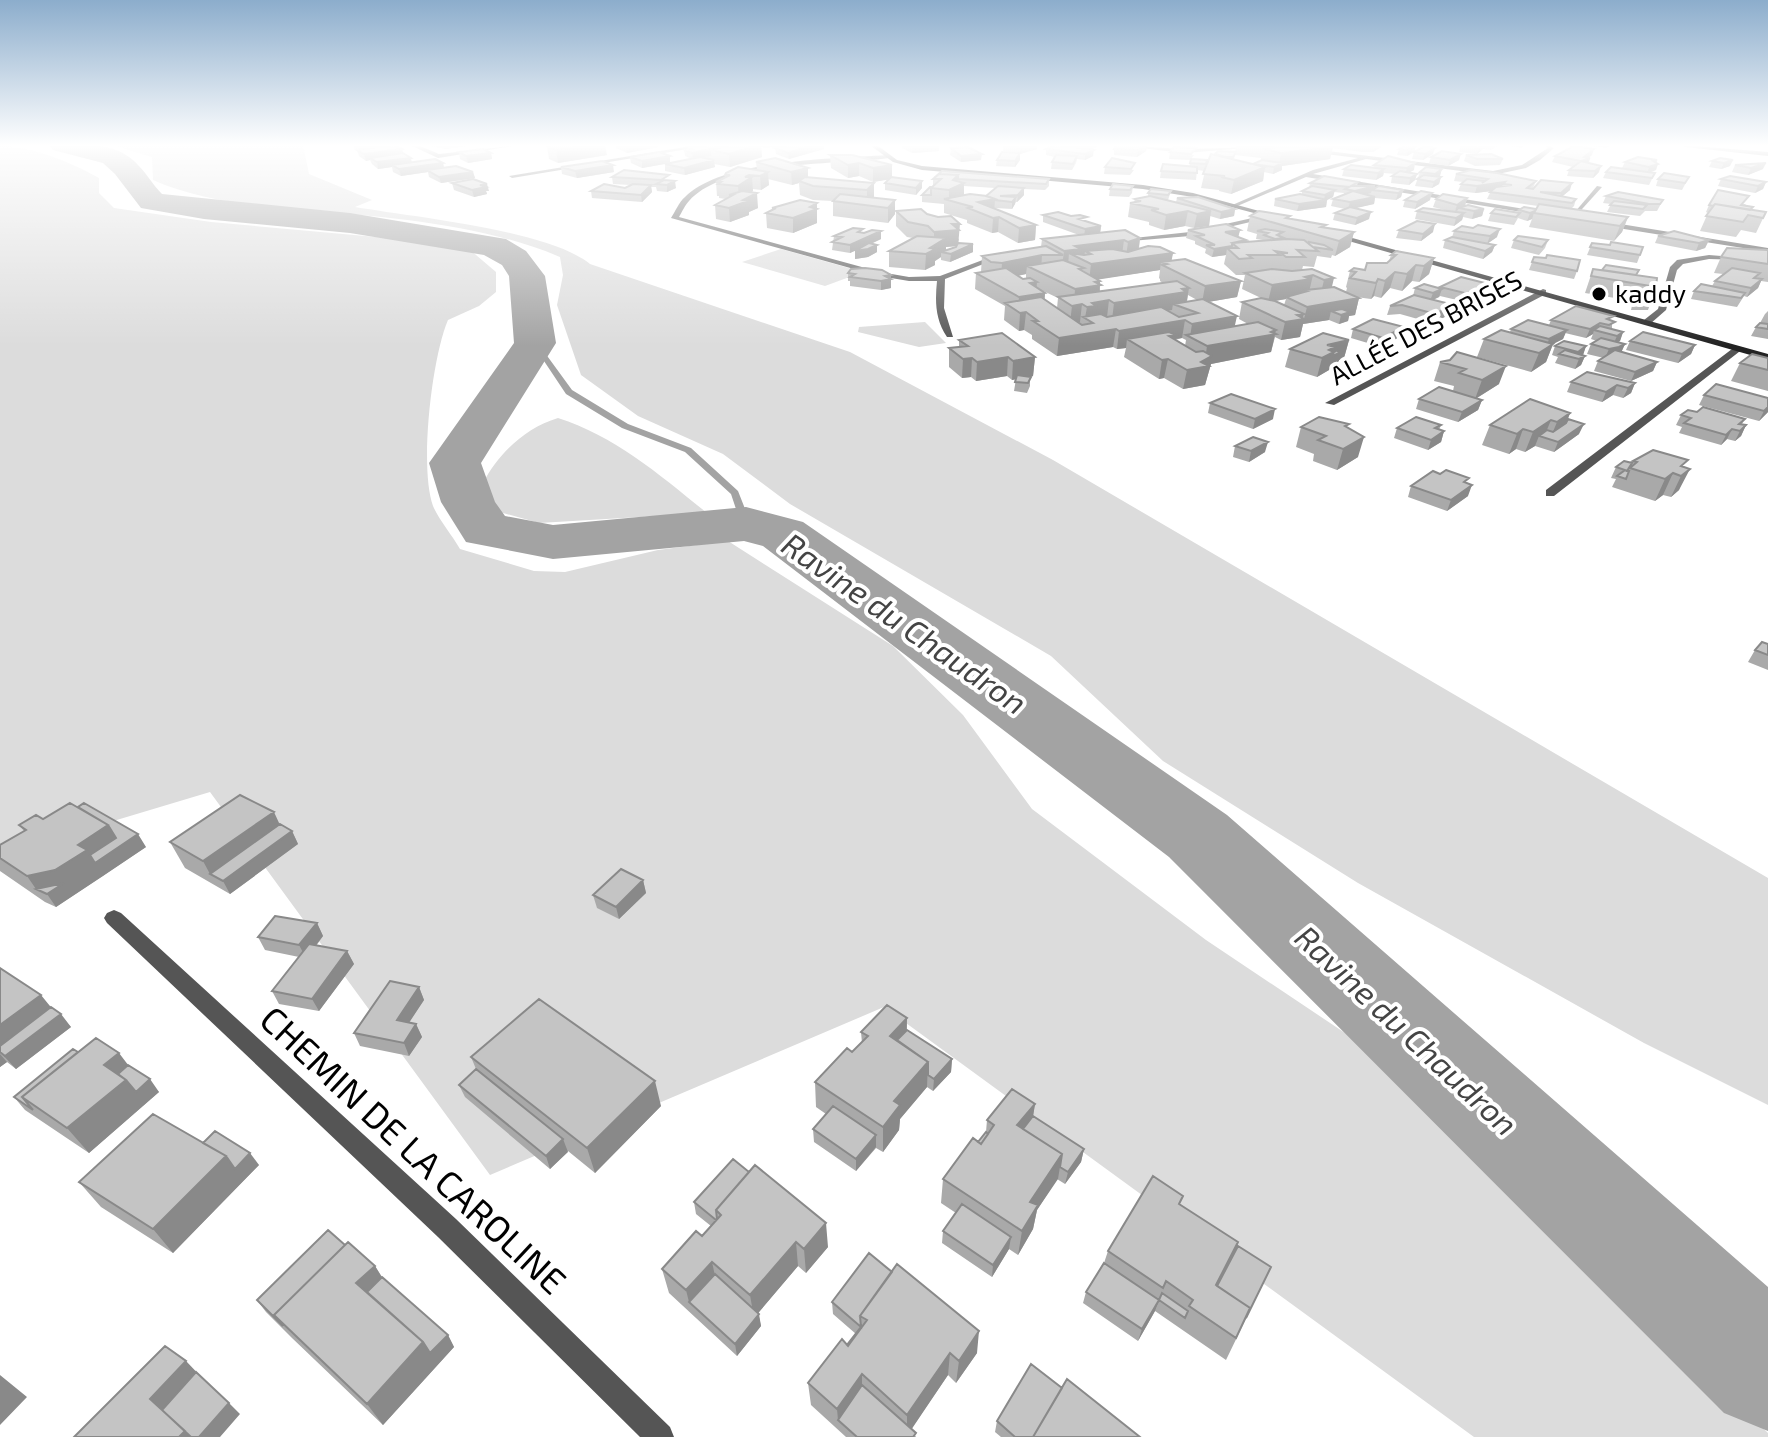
<svg xmlns="http://www.w3.org/2000/svg" width="1768" height="1437" viewBox="0 0 1768 1437" font-family="'Exo 2',sans-serif">
  <style>
    .green { fill: #dcdcdc }
    .lines { fill: none; stroke-linecap: round; stroke-linejoin: round }
    .stream { fill: #a3a3a3; fill-rule: evenodd }
    .river { fill: #a3a3a3; fill-rule: evenodd }
    .service { fill: #555; fill-rule: evenodd }
    .minor { fill: #555; fill-rule: evenodd }
    .tertiary { fill: #555; fill-rule: evenodd }
    .secondary { fill: #222; fill-rule: evenodd }
    .wall { fill: #a9a9a9; fill-rule: evenodd }
    .shaded-wall { fill: #898989 }
    .building { fill: #c4c4c4; stroke: #898989; stroke-width: 2 }
    .poi-dot { fill: #000; stroke: #fff; stroke-width: 3 }
    .labels { text-anchor: middle; stroke-width: 8; stroke-linejoin: round; paint-order: stroke }
    .far-poi-label { font-size: 26px; fill: #000; stroke: #fff; text-anchor: start }
    .far-street-label { font-size: 26px; fill: #000; stroke: #fff }
    .water-label { font-size: 32px; font-style: italic; fill: #444; stroke: #fff }
    .near-street-label { font-size: 36px; fill: #000; stroke: #fff }
  </style>
  <rect width="100%" height="100%" fill="#fff"/>
  <!-- green -->
  <path class="green" d="M0 145C38 149 66 160 99 178V193L114 208 211 222 443 243 469 249 496 272V292L479 306 448 320C432 357 419 467 433 506 439 520 452 535 460 549L534 571 565 572 658 550 728 541 893 646 963 715 1032 809 1206 940 1360 1043 1420 1090 1768 1433V1437H1474L884 1007 490 1175 210 792 0 855Z
    M112 145H303L309 174 372 200 355 207C413 217 548 230 590 264L850 352 1053 460 1768 878V1105L1644 1043 1358 883 1163 761 1051 656 790 504 723 454 638 416 581 375 557 305 563 275 560 257C482 224 392 218 308 210 254 205 203 202 153 180L152 157Z
    M781 249 863 272 825 286 742 262Z
    M925 322 946 343 919 347 858 332 859 327Z
    M558 418C615 436 661 476 707 513L539 523 489 509 483 483C499 453 525 428 558 418Z"/>
  <g class="lines">
    <!-- stream -->
    <path class="stream" d="M533 342H537L572 390 628 424 691 448 738 491 751 524 749 526 746 527 741 524 731 494 685 452 622 428 566 394 532 343Z"/>
    <!-- river -->
    <path class="river" d="M49 145C79 145 116 140 138 165 147 174 153 185 162 194L350 213 506 239 526 251 545 276 556 343 481 463 495 502 505 516 553 525 746 507 803 522 1227 815 1768 1287V1431L1724 1413 1169 857 763 546 744 541 553 559 466 542 441 502 429 463 514 343 509 276 502 265 484 255 350 233 204 219 141 208 115 174 103 163 53 150Z"/>
    <!-- service -->
    <path class="service" d="M1597 186 1602 187 1573 219H1569Z"/>
    <!-- minor -->
    <path class="minor" d="M410 145H418L439 154 519 145 438 158Z
      M697 145H712L512 178 509 176Z
      M1115 145 1184 149 1259 147 1184 153Z
      M1545 145 1554 148 1540 160 1526 168 1493 175 1366 159 1313 174 1542 212 1540 215 1306 177 1235 207 1230 206 1313 170 1358 158 1309 152 1311 149 1493 171 1522 165 1548 148Z
      M887 155 889 158C838 165 725 160 689 201 685 205 682 212 679 217L880 272 909 277 940 276 1004 252V256L945 279 944 308 953 337H947C935 319 935 301 937 281H909L879 276 671 218C675 212 679 202 685 197 723 159 835 159 887 155Z
      M1270 214 1272 217 1190 236 1119 242 1115 240 1190 232Z
      M1602 221 1768 248V252L1599 225Z
      M1709 255 1746 258 1742 260 1709 259 1683 264 1677 270 1666 310 1650 324H1644V320L1658 309 1670 267 1677 260Z
      M1543 289 1546 290V294L1334 405 1325 403Z
      M1736 346 1744 348 1554 496H1546V490Z
      M114 910 121 913 456 1219 670 1427 674 1437H640L438 1237 107 923 104 918 107 913Z"/>
    <!-- tertiary -->
    <path class="tertiary" d="M1682 145 1768 152V156L1685 147Z"/>
    <!-- secondary -->
    <path class="secondary" d="M870 145H877L897 160 922 166 1143 185 1193 193 1281 217 1277 219 1193 197 1143 189 922 170 893 162Z
      M1331 232 1768 354V360L1331 236Z"/>
  </g>
  <!-- wall -->
  <path class="wall" d="M353 145H395L412 162 443 163 444 168 473 172 475 178 441 183 429 177 428 172 401 176 393 172 392 167 378 169 372 164 370 160 366 161 359 156 357 150 354 148Z
    M431 145H473L445 149 431 146Z
    M615 145H658V147L627 153 616 148Z
    M729 145H824V149L789 159 776 154 775 148 786 146 761 147 762 157 730 167 714 164 715 167 685 175 665 171V164L692 159 685 156 684 150 688 149V147Z
    M902 145H939V151L912 153 902 148Z
    M1003 145 1037 149 1020 154V160L1015 167 996 166 997 160 1012 153 1003 151Z
    M1062 145H1097V147L1091 149 1093 156 1085 160 1077 159 1076 163 1072 170 1051 169 1052 162 1055 157 1046 155V149Z
    M1236 145H1381V147L1373 152H1362L1332 148 1330 159 1282 166V170L1273 174 1264 172 1263 181 1231 194 1219 191V190L1201 188 1205 171 1197 170 1196 180 1160 178 1161 171 1189 167 1191 160 1169 159 1170 152 1194 155 1191 159 1207 160 1206 167 1215 154 1235 152ZM1235 155 1261 158V160L1253 164 1234 159Z
    M1461 145H1499L1491 150 1483 149 1477 154 1459 152Z
    M1505 145H1524L1521 148Z
    M1584 145H1612L1606 148Z
    M547 146 607 155 558 163 549 159Z
    M1416 146 1414 152 1433 154 1423 160 1412 159 1414 152 1407 156 1397 155 1399 149Z
    M951 148 981 160 961 162 950 155Z
    M1114 149 1146 151 1137 157 1114 155Z
    M459 152 491 153 492 159 468 163 460 159Z
    M830 155H852L892 177 922 188 916 195 885 190V183L889 179 873 182 859 176 848 178 831 168Z
    M1466 155 1503 159 1500 165 1475 166 1464 161Z
    M1592 155 1589 157 1590 158 1589 163 1599 172 1593 178 1567 176 1569 170 1573 167 1552 162 1555 156Z
    M670 156V163L642 168 631 163 630 157Z
    M1388 156 1414 170 1409 172 1417 174 1415 180 1409 185 1391 183 1392 176 1396 174 1384 173 1383 176 1376 180 1342 176 1344 169 1373 168 1374 165Z
    M1431 157 1459 160 1448 166 1429 163Z
    M1720 158 1730 166 1721 169 1709 167 1712 161Z
    M1657 160 1656 170 1650 172 1655 173 1649 185 1603 178 1606 172 1622 168 1625 162Z
    M756 162 808 168V177L874 183 873 198 895 214 888 223 833 216V201L813 200 800 195 799 183 792 185 768 179 769 185 761 190 753 189V191L751 192 758 208 749 212V215L730 222 716 219 715 205 726 199 719 198V196H717L716 182 725 178V175L757 170Z
    M1735 165 1763 169 1748 175 1732 172Z
    M561 167 614 172 577 178 562 174Z
    M1105 167 1134 170 1130 175 1104 174Z
    M1442 169 1439 177H1441L1439 184 1432 188 1415 186 1420 172Z
    M1456 174 1536 181 1533 188 1570 190 1562 196 1576 199 1574 206 1571 209 1628 217 1622 232 1614 241 1529 227 1532 219 1527 221 1518 218 1514 225 1488 221 1491 213H1518L1519 210 1536 209 1538 206 1487 199 1491 191 1475 193 1458 191 1461 184 1463 182 1454 181Z
    M612 177 670 180 676 188 667 192 657 191 656 187H651L652 192 642 202 592 198 591 191 625 188 631 185 613 184Z
    M1689 177 1682 190 1656 186 1658 179Z
    M933 179H1049V186L1045 190 1024 189V195L1017 202H1016L1012 209 995 208V209L1036 225 1035 240 1018 243 998 232 992 233 967 223V220L944 213V204L922 202V195L933 187ZM964 186 995 188 986 196 964 195Z
    M1721 179 1766 182 1763 189 1755 193 1718 186Z
    M1358 182 1357 186H1375L1374 189 1403 190 1401 197 1396 200 1375 198 1374 204 1354 208 1369 219 1355 225 1333 220 1335 213 1345 209 1331 206 1333 199 1344 195V193L1334 192 1333 197 1327 200 1326 207 1297 211 1274 206 1275 199 1302 194V191L1309 188 1310 183Z
    M452 183 489 191H486L487 194 474 197 454 190Z
    M1133 186 1132 193 1129 197 1109 196 1110 189Z
    M1171 191 1168 200 1176 202 1177 198 1235 209 1234 216 1220 219 1210 216 1209 226 1194 228 1185 226 1164 230 1149 225V222L1128 217 1130 203 1134 202 1135 199 1148 196V193Z
    M1606 196 1663 200 1657 211H1645L1640 216 1607 212 1611 204 1603 203Z
    M1467 198 1465 206 1484 209 1482 216 1472 219 1463 217 1462 220 1454 226 1415 219 1417 211 1452 212 1433 207 1436 199Z
    M1405 200H1430L1415 209 1403 207Z
    M817 203V223L793 233 767 228 766 213 772 210V208Z
    M1746 204 1744 206 1752 210 1766 212 1756 233 1741 230 1736 237 1700 231 1708 213 1706 212 1709 205Z
    M896 211 959 239 958 243 973 244V252L950 262 941 260V257L935 261V265L925 270 889 267V251L913 238 907 237 896 226ZM956 246V247L946 251V247Z
    M1043 215 1086 222 1101 226 1100 233 1140 238 1139 249 1173 253 1171 260 1241 281 1237 297 1208 302 1235 326 1248 324 1239 319 1242 302 1261 298 1242 289 1245 275H1236L1224 264 1226 255 1212 257 1205 253 1206 249 1195 244V241L1186 238 1188 230H1240L1238 237 1245 242 1263 240 1256 239 1257 234 1247 231 1250 216H1290L1289 219 1325 227 1354 232 1350 247 1335 256 1332 255 1331 258 1317 256 1314 267 1303 266 1302 270 1312 269 1332 287 1346 292 1347 288 1346 287 1350 271 1365 270 1387 263 1389 261 1391 255 1434 258 1429 274 1419 282 1412 281 1402 291 1390 288 1381 298 1374 296 1371 299 1356 297 1359 298 1355 315 1349 316 1348 321 1339 324 1329 320 1303 324 1300 337 1281 340 1275 337 1271 352 1211 364 1205 385 1183 389 1164 378 1159 379 1124 357 1126 348 1117 349 1113 347 1057 356 1032 339V335L1024 330 1019 331 1004 320 1005 306 975 289 976 273 981 272 982 256 1041 247 1042 239 1079 235 1043 222ZM1160 270 1159 278 1160 279V281L1163 283 1100 292V281L1098 279ZM1026 274V279H1023L1018 276ZM1037 288 1058 298 1057 308 1044 300 1045 293ZM1188 295 1197 300 1187 302ZM1286 299 1284 305 1275 301ZM1182 338 1186 340 1185 346 1175 340Z
    M1399 230 1433 232 1421 241 1396 238Z
    M1454 231 1497 237 1488 243 1495 245 1492 252 1483 259 1443 248 1445 240 1452 237Z
    M863 233 881 239 871 244 877 245V252L868 257 855 259 856 250 850 253 832 250 834 236Z
    M1658 236 1709 240 1705 248 1696 251 1655 243Z
    M1514 240H1548L1545 248 1539 255 1511 248Z
    M1592 243 1610 245 1643 247 1637 263 1587 255Z
    M1768 250V282L1761 281 1758 288 1747 297 1744 296 1737 307 1691 299 1694 291 1712 286 1715 281 1723 274 1714 273 1721 257Z
    M1534 257 1546 258 1577 271 1574 279 1529 270Z
    M1593 269 1637 275 1656 287 1648 310H1631L1633 301 1585 293Z
    M848 273 891 275V288L881 290 850 286V281H848Z
    M1497 286 1494 294 1474 304 1440 296 1439 297 1433 300 1451 314 1432 323 1400 314 1387 315 1390 306 1413 296 1415 288Z
    M1768 311V341V339L1751 336 1756 327 1760 323 1765 314Z
    M1551 320 1612 321V329L1623 332 1620 341 1617 342 1625 344 1621 352 1657 362 1653 371 1631 381 1594 371 1598 361 1604 358 1587 354 1591 344 1597 341 1591 339 1593 334 1586 338 1565 333 1563 339 1553 344 1546 362 1531 372 1477 357 1484 339 1510 332 1511 329 1549 325Z
    M1353 329 1401 336 1381 347 1351 338Z
    M959 340 1035 357 1033 376H1030V386L1027 393 1014 391 1016 379 1012 380 1007 376 976 381 971 377 962 378 949 367V348L959 347Z
    M1349 340 1344 358 1339 360V361L1330 366 1329 370 1317 377 1285 367 1290 349Z
    M1630 341 1695 345 1691 354 1678 363 1626 350Z
    M1555 346H1586L1583 355 1585 356 1581 365 1575 369 1555 363 1558 357 1552 355Z
    M1768 358V391L1731 381 1740 363Z
    M1450 360 1499 384 1477 398 1482 400 1478 410 1458 422 1416 409 1419 399 1453 391 1454 386 1434 381 1440 362Z
    M1571 382 1635 383 1631 393 1623 398 1613 395 1602 402 1567 392Z
    M1704 395 1768 398V412L1759 421 1699 405Z
    M1210 403 1273 419 1253 429 1208 413Z
    M1697 412 1745 419 1742 424 1746 425 1741 436 1735 441 1727 439 1721 445 1679 433 1682 427 1676 425 1681 415Z
    M1570 413 1568 419 1579 434 1554 452 1535 446 1525 452 1516 449 1509 454 1482 445 1490 425Z
    M1441 425 1439 430 1444 431 1441 442 1428 450 1394 438 1397 428Z
    M1301 427 1348 428 1358 457 1337 470 1313 461 1314 454 1296 447Z
    M1235 446 1265 452 1249 462 1233 457Z
    M1633 461 1684 467 1679 490 1671 497 1663 495 1655 501 1612 487 1616 479 1611 478 1616 467 1632 463Z
    M1467 483 1468 496 1447 511 1408 497 1411 486Z
    M1768 644V670L1748 662 1755 650Z
    M43 819 146 847 56 907 45 902 0 871V845L24 831 19 825Z
    M280 824 292 831 298 844 230 894 185 868 170 842Z
    M643 880 646 893 619 919 597 908 593 895Z
    M317 923 323 936 316 946 347 951 354 964 319 1011 279 1004 272 991 299 957 265 950 258 937Z
    M0 968 51 1007 71 1027 16 1069 7 1062 0 1067Z
    M419 987 424 1000 409 1022 416 1024 422 1037 409 1056 360 1046 354 1033Z
    M907 1018V1030L952 1059 951 1072 933 1091 927 1087 900 1119 899 1130 883 1152 876 1148 856 1171 814 1142 813 1129 826 1114 816 1107 815 1082 852 1052 862 1043 861 1032Z
    M78 1052 128 1065 159 1092 89 1153 25 1110 14 1097Z
    M471 1057 661 1106 595 1173 568 1151 550 1169 465 1097 459 1085 476 1069Z
    M1035 1104 1033 1116 1084 1149 1081 1162 1065 1184 1057 1179 1037 1210 1033 1229 1018 1255 1009 1249 992 1277 942 1243 943 1231 956 1213 941 1203 943 1179 978 1142 986 1132 987 1120Z
    M203 1143 259 1165 173 1253 101 1207 79 1182Z
    M694 1202 828 1247 806 1273 798 1266 758 1313 761 1326 737 1356 669 1293 662 1269 702 1236 711 1226 696 1214Z
    M1180 1205 1233 1255 1271 1267 1226 1360 1155 1311 1138 1341 1083 1303 1086 1292 1104 1263 1108 1251Z
    M345 1245 375 1266 382 1277 448 1335 454 1347 383 1425 292 1338 266 1312 257 1300Z
    M832 1302 977 1353 956 1383 948 1375 911 1429 916 1437H846L811 1405 808 1383 847 1345 856 1334 833 1314Z
    M1062 1388 1140 1437H1001L995 1432 997 1421Z"/>
  <!-- shaded-wall -->
  <path class="shaded-wall" d="M392 145 361 152 359 146Z
    M444 145H473L445 149Z
    M589 145H605L607 155 558 163 556 150Z
    M632 145H658V147L627 153V146Z
    M758 145H761L762 157 730 167 729 154Z
    M763 145H792L763 148Z
    M814 145H824V149L789 159 788 153Z
    M939 145V151L912 153V147Z
    M1030 145H1037V149L1020 154V160L1015 167V161L1020 154V148Z
    M1087 145H1097V147L1084 152V146Z
    M1147 145 1146 151 1137 157 1138 150Z
    M1381 145V147L1373 152 1375 146Z
    M1482 145H1485L1483 149 1477 154 1479 148Z
    M1416 146 1414 152 1407 156 1408 150Z
    M1333 147 1330 159 1282 166V170L1273 174 1274 167 1279 165 1281 153Z
    M1435 148 1433 154 1423 160 1425 154Z
    M402 149 404 155 370 158V160L366 161 364 154Z
    M1594 149 1592 155 1587 159 1590 158 1588 164 1579 168 1584 157Z
    M711 150V156L693 159 692 153Z
    M1094 150 1093 156 1085 160V154Z
    M491 153 492 159 468 163 466 156Z
    M982 154 981 160 961 162V156Z
    M1461 154 1459 160 1448 166 1450 160Z
    M670 156V163L642 168V161Z
    M411 158 412 164 392 165V167L378 169 377 162Z
    M714 160 715 167 685 175 684 168Z
    M1657 160 1655 165 1658 164 1656 170 1646 174 1653 161Z
    M1733 160 1730 166 1721 169 1724 163Z
    M443 163 444 169 427 170 428 172 401 176 399 169Z
    M859 163V176L848 178V165Z
    M1415 163 1414 170 1405 175 1407 168Z
    M1766 163 1763 169 1748 175 1751 168Z
    M613 165 614 172 577 178 575 171Z
    M892 165V179L873 182V168Z
    M1601 166 1599 172 1593 178 1595 171Z
    M1265 167 1263 181 1231 194 1234 180Z
    M808 168V181H799V183L792 185 791 172Z
    M1384 169 1383 176 1376 180 1378 173Z
    M1442 169 1440 176 1433 181 1435 174Z
    M473 172 475 178 441 183 439 177Z
    M768 172 769 185 761 190 760 176Z
    M1417 174 1415 180 1409 185 1410 178Z
    M749 175V180L752 177 753 191 739 200 738 186 745 177Z
    M958 175 957 186 964 183V197L949 200V190L953 180Z
    M1441 177 1439 184 1432 188 1434 182Z
    M675 181 676 188 667 192V185Z
    M922 181V188L916 195V188Z
    M1505 182 1503 184 1501 190 1475 193 1477 186Z
    M1766 182 1763 189 1755 193 1758 186Z
    M874 183V197L867 204V190Z
    M1572 183 1570 190 1558 200 1561 193Z
    M487 184 489 191H486L487 194 474 197 472 190 480 185Z
    M651 185 652 192 642 202 641 195Z
    M1375 186 1374 191 1372 190 1371 193 1353 198 1355 191Z
    M1024 188V195L1017 202 1018 195Z
    M1335 190 1333 197 1327 200 1326 207 1297 211 1299 204 1324 200 1325 195Z
    M1403 190 1401 197 1396 200 1398 193Z
    M757 193 758 208 749 212V215L730 222 729 208Z
    M1432 193 1430 200 1415 209 1417 202Z
    M1016 197 1015 204 1012 209V202Z
    M1375 197 1374 204 1348 210 1350 202Z
    M1467 198 1465 206 1459 208 1458 210 1455 212 1457 205Z
    M995 199 994 214 978 202Z
    M895 200V214L888 223V208Z
    M817 203V223L793 233V218Z
    M1235 209 1234 216 1220 219 1221 212Z
    M1484 209 1482 216 1472 219 1474 211Z
    M1538 209 1534 213 1532 219 1527 221 1530 213Z
    M1188 211 1185 226 1164 230 1166 215Z
    M1211 211 1209 226 1194 228 1197 214Z
    M1371 212 1369 219 1355 225 1357 218Z
    M1464 213 1462 220 1454 226 1456 218Z
    M999 217 998 232 992 233 993 218Z
    M1628 217 1622 232 1614 241 1620 226Z
    M952 224H960L958 246 946 247V253L941 252V257L935 261V265L925 270 926 254 934 246V232Z
    M1435 224 1433 232 1421 241 1423 234Z
    M1036 225 1035 240 1018 243 1019 228Z
    M1101 226 1100 234 1084 237 1085 229Z
    M1500 229 1497 237 1487 244 1490 236Z
    M1240 230 1238 238 1225 232Z
    M881 231V239L850 253V245Z
    M1354 232 1350 247 1335 256 1339 241Z
    M1140 238 1138 253 1126 257 1128 242Z
    M1124 240 1122 255 1091 254 1085 251 1084 260 1069 253 1068 266 1062 267 1064 251 1075 246Z
    M1709 240 1705 248 1696 251 1699 243Z
    M973 244V252L950 262 951 254Z
    M877 245V252L868 257 855 259V251Z
    M1495 245 1492 252 1483 259 1485 251Z
    M1232 246 1231 251 1227 248 1226 255 1212 257 1214 249Z
    M1173 253 1170 269 1167 264 1161 262 1160 270 1089 281 1091 264Z
    M1042 255 1041 271 1027 266 1026 274 1001 279 1002 263Z
    M1434 258 1429 274 1419 282 1424 266Z
    M1416 265 1412 281 1402 291 1407 274Z
    M1395 272 1390 288 1381 298 1385 281Z
    M891 275V288L881 290V281L885 276Z
    M1313 275 1309 292 1306 290 1304 296 1286 297V299L1268 302 1272 285Z
    M1334 278 1330 295 1320 297 1324 280Z
    M1378 279 1374 296 1371 299 1376 283Z
    M1762 279 1758 288 1747 297 1751 288Z
    M1100 281 1099 302 1074 306 1075 289Z
    M1241 281 1237 297 1202 303 1205 286Z
    M1037 282 1036 294 1045 293 1044 310 1026 313 1024 330 1019 331 1020 313 1018 312 1019 297 1030 283Z
    M1497 286 1494 294 1474 304 1477 296Z
    M1189 288 1186 305 1173 304 1172 310 1112 320 1114 303Z
    M1442 289 1439 297 1430 301 1433 293Z
    M1359 298 1355 315 1349 316 1348 321 1339 324 1341 315 1331 311 1329 320 1303 324 1300 337 1281 340 1285 322 1297 315 1304 314 1302 319H1304L1307 307Z
    M1109 300 1107 317 1085 318 1087 307 1092 303Z
    M1082 304 1080 322 1070 323 1072 306Z
    M1454 305 1451 314 1432 323 1435 314Z
    M1237 316 1233 334 1190 337 1192 324Z
    M1185 320 1182 338 1175 339 1173 353 1127 339 1126 348 1117 349 1119 331Z
    M1600 323 1597 331 1594 330 1593 334 1586 338 1590 329Z
    M1404 327 1401 336 1381 347 1383 338Z
    M1116 329 1113 347 1057 356 1059 338Z
    M1276 330 1271 352 1211 364 1205 385 1183 389 1187 370 1205 360 1207 346Z
    M1567 330 1563 339 1553 344 1546 362 1531 372 1539 353 1546 348 1549 339Z
    M1623 332 1620 341 1613 345 1617 336Z
    M1349 340 1344 358 1339 360V361L1330 366 1329 370 1317 377 1322 358 1327 345Z
    M1625 344 1621 353 1605 358 1609 349Z
    M1695 345 1691 354 1678 363 1682 354Z
    M1586 346 1583 355 1576 358 1578 352Z
    M1585 356 1581 365 1575 369 1579 359Z
    M1008 357 1007 376 976 381 977 362Z
    M1035 357 1033 376 1012 380 1013 361Z
    M972 358 971 377 962 378 963 359Z
    M1168 359 1164 378 1159 379 1162 360Z
    M1657 362 1653 371 1631 381 1635 372Z
    M1506 366 1499 384 1475 399 1482 380Z
    M1635 383 1631 393 1623 398 1628 388Z
    M1617 385 1613 395 1602 402 1606 392Z
    M1482 400 1478 410 1458 422 1462 412Z
    M1768 407V412L1759 421 1764 411Z
    M1275 409 1273 419 1253 429 1255 419Z
    M1570 413 1562 433 1550 439 1557 422Z
    M1551 420 1544 437 1539 436 1535 446 1525 452 1533 432Z
    M1584 424 1579 434 1554 452 1558 442Z
    M1746 425 1741 436 1735 441 1740 431Z
    M1523 429 1516 449 1509 454 1517 434Z
    M1732 429 1727 439 1721 445 1726 435Z
    M1444 431 1441 442 1428 450 1431 440Z
    M1364 437 1358 457 1337 470 1343 449Z
    M1268 442 1265 452 1249 462 1251 451Z
    M1690 469 1679 490 1671 497 1681 476Z
    M1673 473 1663 495 1655 501 1665 479Z
    M1472 485 1468 496 1447 511 1451 500Z
    M274 812 285 836 292 831 298 844 230 894 223 881 210 874 203 861Z
    M108 825 138 834 146 847 103 876 95 863 103 876 56 907 47 894 36 889 27 876Z
    M643 880 646 893 619 919 616 907Z
    M317 923 323 936 306 958 299 945Z
    M347 951 354 964 319 1011 312 999Z
    M419 987 424 1000 403 1032 397 1020Z
    M41 995 58 1016 61 1014 71 1027 16 1069 0 1052V1025Z
    M907 1018 906 1043 897 1053 890 1036Z
    M416 1024 422 1037 409 1056 404 1043Z
    M119 1053 138 1078 150 1079 159 1092 89 1153 67 1128 104 1065Z
    M0 1054 7 1062 0 1067Z
    M952 1059 951 1072 933 1091 934 1079Z
    M928 1062 927 1087 900 1119 899 1130 883 1152V1127L894 1101Z
    M655 1081 661 1106 595 1173 587 1148Z
    M1035 1104 1031 1129 1016 1138 1017 1125Z
    M876 1135V1147L856 1171V1159Z
    M563 1139 568 1152 550 1169 546 1156Z
    M1084 1149 1081 1162 1065 1184 1068 1172Z
    M250 1153 259 1165 173 1253 153 1229 226 1156Z
    M1062 1154 1058 1179 1037 1210 1033 1229 1018 1255 1022 1231 1030 1202Z
    M826 1223 828 1247 806 1273 804 1249Z
    M1011 1237 1009 1249 992 1277 993 1265Z
    M796 1242 798 1266 754 1318 750 1295Z
    M712 1262 717 1285 689 1302 686 1290Z
    M375 1266 389 1289 374 1304 356 1283Z
    M1166 1281 1155 1311 1138 1341 1142 1329 1159 1300Z
    M759 1314 761 1326 737 1356 735 1344Z
    M979 1331 977 1353 956 1383 959 1361Z
    M448 1335 454 1347 383 1425 367 1404 423 1342Z
    M950 1353 948 1375 907 1436V1415Z
    M186 1361 207 1383 173 1421 150 1399Z
    M862 1374V1396L838 1420 837 1409Z
    M0 1375 27 1397 0 1425Z
    M229 1403 240 1414 220 1437H199Z
    M185 1431 191 1437H179Z"/>
  <!-- building -->
  <path class="building" d="M393 145 402 149 364 154 357 150Z
    M552 145H589L556 150 547 146Z
    M711 145 724 146 692 153 684 150 692 149 688 147Z
    M729 145H758L729 154 711 150Z
    M789 145H814L788 153 775 148Z
    M909 145H934L912 147Z
    M1005 145H1030L1020 148Z
    M1055 145H1058L1094 150 1085 154 1046 149Z
    M1117 145H1147L1138 150 1114 149Z
    M1262 145H1324L1333 147 1281 153 1263 149 1275 147Z
    M1406 145H1412L1416 146 1408 150 1399 149Z
    M1461 145H1482L1479 148Z
    M1425 146 1435 148 1425 154 1414 152Z
    M1574 146 1594 149 1584 157 1590 158 1581 161 1601 166 1595 171 1569 170 1581 161 1555 156Z
    M968 147 982 154 961 156 951 148Z
    M1174 147 1196 148 1191 154 1170 152Z
    M483 149 491 153 466 156 459 152Z
    M1218 151 1236 152 1233 157H1226L1215 154Z
    M1442 151 1461 154 1450 160 1431 157Z
    M659 152 670 156 642 161 630 157Z
    M1002 152 1020 153 1015 161 997 160Z
    M403 153 411 158 377 162 370 158Z
    M1211 154 1265 167 1234 180 1221 177 1225 176 1203 174Z
    M1491 154 1503 159H1477L1466 155Z
    M830 155H852L892 165 873 168 859 163 848 165Z
    M1056 155 1077 156 1073 164 1052 162Z
    M1388 156 1415 163 1407 168 1374 165Z
    M700 157 714 160 684 168 665 164Z
    M1638 157 1657 160 1653 161 1658 164 1649 167 1625 162Z
    M775 158 808 168 791 172 756 162Z
    M1112 158 1135 163 1131 169 1105 167Z
    M1720 158 1733 160 1724 163 1712 161Z
    M435 159 443 163 399 169 392 165Z
    M1191 159 1207 160 1206 164 1190 163Z
    M1262 160 1283 163 1274 167 1253 164Z
    M602 161 613 165 575 171 561 167Z
    M1766 163 1751 168 1735 165Z
    M1163 164 1197 167V173L1161 171Z
    M1351 165 1384 169 1378 173 1344 169Z
    M456 166 473 172 439 177 427 170Z
    M738 167 768 172 760 176 749 175 745 177H752L738 186 718 184 721 182H716L730 175H725L726 173Z
    M1426 167 1442 169 1435 174 1420 172Z
    M1611 167 1655 173 1652 178 1606 172Z
    M624 170 669 175 661 180 612 177Z
    M1471 170 1497 173 1536 181 1527 188 1533 189 1541 180 1572 183 1561 193 1540 192 1576 199 1572 203 1490 192 1496 187 1512 185 1503 184 1505 182 1477 186 1461 184 1467 179 1484 181 1482 183 1488 179 1456 174Z
    M942 171 1049 179 1046 184 958 179V175L939 174 934 178Z
    M1400 171 1417 174 1410 178 1392 176Z
    M1664 173 1689 177 1685 183 1658 179Z
    M939 174 958 175 953 180 964 183 949 190 931 188 941 179H933Z
    M1424 175 1441 177 1434 182 1417 179Z
    M1324 176 1358 182 1351 186H1375L1355 191 1345 189 1349 187 1310 183Z
    M1730 176 1766 182 1758 186 1721 179Z
    M805 177 874 183 867 190 813 186 799 181Z
    M891 177 922 181 916 188 885 183Z
    M473 179 487 184 480 185 486 187 472 190 452 183Z
    M664 180 675 181 667 185 656 184Z
    M604 184 625 188 633 184 651 185 641 195 591 191Z
    M1113 184 1133 186 1130 190 1110 189Z
    M998 186 1024 188 1018 195 1000 196 1016 197 1012 202 995 200V199L986 196Z
    M1312 186 1335 190 1325 195 1302 191Z
    M1379 186 1403 190 1398 193 1372 190Z
    M930 187H932L931 188V195H922Z
    M1151 189 1171 191 1168 195 1148 193Z
    M1718 190 1749 196 1741 205 1753 207 1750 210 1715 204 1713 206 1709 205Z
    M742 191 757 193 743 200 748 201 729 208 715 205 733 195H729Z
    M1353 191 1375 197 1350 202 1333 199Z
    M1421 191 1432 193 1417 202 1405 200Z
    M1618 192 1663 200 1660 204H1649L1606 196Z
    M840 194 895 200 888 208 833 201Z
    M970 194 987 196 995 199 978 202 1036 225 1019 228 999 217 993 218 968 208 973 207 944 199Z
    M1300 194 1327 200 1299 204 1275 199Z
    M1443 194 1467 198 1457 205 1436 199Z
    M1150 196 1211 211 1197 214 1188 211 1166 215 1151 210 1159 209 1130 203 1141 201 1135 199Z
    M1198 197 1235 209 1221 212 1177 198Z
    M800 200 817 203 810 207 817 209 793 218 766 213 776 208H772Z
    M1614 201 1647 205 1643 209 1610 205Z
    M1539 204 1628 217 1620 226 1534 213Z
    M1715 204 1766 212 1763 218 1748 215 1743 222 1706 216Z
    M1468 205 1484 209 1474 211 1459 208Z
    M1350 207 1371 212 1357 218 1335 213Z
    M1524 207 1536 209 1535 211 1530 213 1519 210Z
    M1423 208 1464 213 1456 218 1417 211Z
    M921 209 927 214 938 217 951 216 960 224H952L959 230 934 232 928 226 908 222 896 211Z
    M1495 209 1520 213 1516 217 1491 213Z
    M1259 211 1290 216 1286 218 1326 225 1321 227 1354 232 1339 241 1250 216Z
    M1058 212 1071 216 1080 215 1087 217 1079 219 1101 226 1085 229 1043 215Z
    M1417 221 1435 224 1423 234 1399 230Z
    M1226 224 1240 230 1225 232 1246 240 1232 243V246L1214 249 1206 245H1215L1196 236 1205 235 1188 230Z
    M1478 225 1500 229 1490 236 1454 231 1462 226 1473 228Z
    M853 228 863 229 858 232 864 233 872 230 881 231 850 245 832 242 842 237 834 236Z
    M1265 229 1283 232 1277 235 1284 238 1275 239 1264 235 1268 233 1257 231Z
    M1125 230 1140 238 1128 242 1124 240 1075 246 1081 249 1064 251 1042 239Z
    M1674 231 1709 240 1699 243 1658 236Z
    M917 236 946 238 930 248 936 249 926 254 889 251Z
    M1518 236 1548 240 1542 247 1514 240Z
    M1452 237 1495 245 1485 251 1445 240Z
    M1287 239 1304 240 1318 251 1297 250 1305 257H1286L1281 253H1288L1275 251 1280 255H1248L1252 258 1239 259 1227 248H1238L1232 243Z
    M1309 242 1324 245 1333 250 1313 247 1309 244Z
    M1611 242 1643 247 1640 255 1590 247 1592 243 1610 245Z
    M869 243 877 245 868 249 855 251Z
    M958 243 973 244 951 254 941 252 956 247Z
    M1046 246 1063 255H1042L1002 263 991 262 982 256Z
    M1148 246 1160 247 1173 253 1091 264 1069 253 1084 255 1091 254 1085 251 1112 249 1128 252Z
    M1727 248 1768 250V264L1721 257Z
    M1396 251 1434 258 1424 266 1416 265 1407 274 1395 272 1385 281 1378 279 1376 283 1350 278 1356 272 1350 271 1354 268 1365 270 1367 263H1387L1396 255H1391Z
    M1547 255 1580 260 1577 271 1532 262 1534 257 1546 258Z
    M1185 259 1241 281 1205 286 1162 265 1167 264 1161 262Z
    M1063 260 1084 268 1079 269 1100 281 1095 282 1101 285 1075 289 1027 266Z
    M1606 265 1639 270 1636 275 1602 270Z
    M865 268 882 270 891 275 885 276 891 279 881 281 850 277 855 274 848 273 851 269Z
    M1006 268 1023 279 1030 278 1037 282 1030 283 1045 293 1019 297 976 273Z
    M1732 268 1760 273 1754 278 1762 279 1751 288 1715 281Z
    M1272 269 1292 271 1312 269 1334 278 1324 280 1313 275 1305 277 1311 279 1272 285 1245 273Z
    M1593 269 1657 278 1656 287 1591 276Z
    M1461 277 1497 286 1477 296 1440 287Z
    M1177 281 1189 288 1182 289 1186 292 1114 303 1109 300 1092 303 1096 306 1087 307 1082 304 1072 306 1058 297Z
    M1424 284 1442 289 1433 293 1415 288Z
    M1701 284 1745 293 1741 298 1694 291Z
    M1334 287 1359 298 1307 307 1286 297 1308 291 1306 290Z
    M1636 293 1653 295 1652 301 1635 302Z
    M1414 295 1454 305 1435 314 1402 305 1390 306Z
    M1041 297 1082 325 1093 323 1083 317 1101 314 1107 317 1161 307 1179 317 1198 313 1173 304 1203 299 1237 316 1192 324 1185 320 1119 331 1116 329 1059 338 1033 321H1038L1026 312 1020 313 1005 303Z
    M1261 298 1275 301 1304 314 1297 315 1304 319 1285 322 1242 302Z
    M1576 306 1614 316 1607 319 1615 322 1609 325 1600 323 1590 329 1551 320Z
    M1342 309 1350 312 1341 315 1331 311Z
    M1373 319 1404 327 1383 338 1353 329Z
    M1528 320 1567 330 1549 339 1511 329Z
    M1258 322 1276 330 1271 332 1276 334 1207 346 1186 335Z
    M1760 323 1768 324V329L1756 327Z
    M1600 326 1623 332 1617 336 1594 330Z
    M1501 330 1553 344 1539 353 1484 339Z
    M1169 332 1176 335 1169 336 1196 352 1203 351 1212 356 1201 362 1209 366 1187 370 1168 359 1162 360 1127 339Z
    M1643 332 1695 345 1682 354 1630 341Z
    M1002 333 1035 357 1013 361 1008 357 977 362 972 358 963 359 949 348 968 346 959 340Z
    M1323 333 1349 340 1327 345 1335 347 1329 350 1334 352 1322 358 1290 349Z
    M1601 338 1625 344 1619 347 1609 349 1591 344Z
    M1564 341 1586 346 1578 352 1555 346Z
    M1334 350 1341 352 1333 356Z
    M1565 350 1585 356 1579 359 1559 354Z
    M1615 350 1657 362 1635 372 1598 361Z
    M1457 352 1506 366 1482 380 1459 373 1466 369 1440 362 1450 360Z
    M1752 354 1768 358V370L1740 363Z
    M1587 372 1635 383 1628 388 1617 385 1606 392 1571 382Z
    M1017 375 1031 377 1028 383 1015 382Z
    M1716 384 1768 398V407L1764 411 1704 395Z
    M1439 387 1482 400 1462 412 1419 399Z
    M1231 394 1275 409 1255 419 1210 403Z
    M1530 399 1570 413 1557 422 1551 420 1533 432 1523 429 1517 434 1490 425Z
    M1703 407 1745 419 1739 424 1746 425 1740 431 1732 429 1726 435 1684 423 1691 418 1681 415 1688 410 1697 412Z
    M1319 417 1349 424 1345 426 1364 437 1343 449 1318 440 1326 436 1301 427Z
    M1416 417 1441 425 1435 428 1444 431 1431 440 1397 428Z
    M1568 419 1584 424 1558 442 1539 436 1547 430 1553 432 1566 423Z
    M1253 437 1268 442 1251 451 1235 446Z
    M1653 450 1688 460 1681 466 1690 469 1681 476 1673 473 1665 479 1630 468 1637 462 1633 461Z
    M1624 461 1632 463 1627 471H1629L1626 479 1617 476 1625 470 1616 467Z
    M1446 470 1469 478 1464 482 1472 485 1451 500 1411 486 1433 471 1440 474Z
    M1762 642 1768 644V655L1755 650Z
    M240 795 274 812 203 861 170 842Z
    M70 803 108 825 78 845 87 850 55 870 27 876 0 858V845L26 830 19 825 36 815 43 819Z
    M84 803 138 834 95 863 90 855 116 838 108 825 78 807Z
    M280 824 292 831 223 881 210 874Z
    M621 869 643 880 616 907 593 895Z
    M64 883 47 894 36 889Z
    M275 916 317 923 299 945 258 937Z
    M309 944 347 951 312 999 272 991Z
    M0 968 41 995 0 1025Z
    M390 981 419 987 397 1020 416 1024 404 1043 354 1033Z
    M539 999 655 1081 587 1148 471 1057Z
    M887 1005 907 1018 890 1036 928 1062 894 1101 900 1105 883 1127 815 1082 847 1048 852 1052 868 1036 861 1032Z
    M51 1007 61 1014 5 1056 0 1052V1046Z
    M907 1030 952 1059 934 1079 928 1075V1062L897 1040Z
    M96 1038 119 1053 104 1065 126 1080 67 1128 22 1097Z
    M73 1049 78 1052 22 1097 33 1110 14 1097Z
    M128 1065 150 1079 136 1092 126 1080 118 1074Z
    M476 1069 563 1139 546 1156 459 1085Z
    M1012 1089 1035 1104 1017 1125 1062 1154 1030 1202 1038 1205 1022 1231 943 1179 973 1138 981 1144 994 1125 987 1120Z
    M833 1106 876 1135 856 1159 813 1129Z
    M153 1114 226 1156 153 1229 79 1182Z
    M1033 1116 1084 1149 1068 1172 1060 1167 1062 1154 1023 1129Z
    M215 1131 250 1153 235 1169 226 1156 203 1143Z
    M986 1132 988 1134 981 1144 978 1142Z
    M733 1159 749 1172 716 1210 717 1219 716 1220 694 1202Z
    M755 1165 826 1223 804 1249 796 1242 750 1295 712 1262 686 1290 662 1269 696 1231 702 1236 721 1215 716 1210Z
    M1153 1176 1183 1196 1179 1204 1238 1242 1216 1285 1250 1308 1236 1338 1189 1306 1193 1300 1166 1281 1163 1288 1108 1251Z
    M962 1204 1011 1237 993 1265 943 1231Z
    M328 1230 345 1245 274 1315 283 1326 257 1300Z
    M348 1242 375 1266 356 1283 423 1342 367 1404 274 1315Z
    M1238 1246 1271 1267 1246 1318 1250 1308 1217 1286Z
    M869 1253 892 1272 860 1316 861 1327 832 1302Z
    M1104 1263 1159 1300 1142 1329 1086 1292Z
    M897 1264 979 1331 959 1361 950 1353 907 1415 862 1374 837 1409 808 1383 842 1339 848 1346 867 1320 860 1316Z
    M715 1274 759 1314 735 1344 689 1302Z
    M382 1277 448 1335 430 1353 423 1342 367 1292Z
    M1162 1293 1188 1311 1185 1318 1159 1300Z
    M861 1327V1328L848 1346 847 1345Z
    M165 1346 186 1361 150 1399 185 1431 179 1437H74Z
    M1031 1364 1062 1388 1033 1437H1015L997 1421Z
    M196 1372 229 1403 199 1437H191L162 1410Z
    M1067 1379 1140 1437H1033Z
    M862 1385 916 1433 913 1437H857L838 1420Z"/>
  <!-- sky -->
  <linearGradient id="sky" x2="0" y2="1"><stop stop-color="#8cadcc"/><stop offset="0.42" stop-color="#fff"/><stop offset="1" stop-color="#fff" stop-opacity="0"/></linearGradient>
  <rect width="1768" height="346" fill="url(#sky)"/>
  <!-- markers -->
  <circle class="poi-dot" cx="1599" cy="294" r="8"/>
  <g class="labels">
    <!-- far-poi labels -->
    <g class="far-poi-label">
      <text x="1615" y="303">kaddy</text>
    </g>
    <!-- far-street labels -->
    <g class="far-street-label">
      <text transform="translate(1426 328) rotate(-28)" y="9">ALLÉE DES BRISES</text>
    </g>
    <!-- water labels -->
    <g class="water-label">
      <text transform="translate(904 624) rotate(35)" y="11">Ravine du Chaudron</text>
      <text transform="translate(1406 1031) rotate(43)" y="11">Ravine du Chaudron</text>
    </g>
    <!-- near-street labels -->
    <g class="near-street-label">
      <text transform="translate(413 1150) rotate(43)" y="13">CHEMIN DE LA CAROLINE</text>
    </g>
  </g>
</svg>
